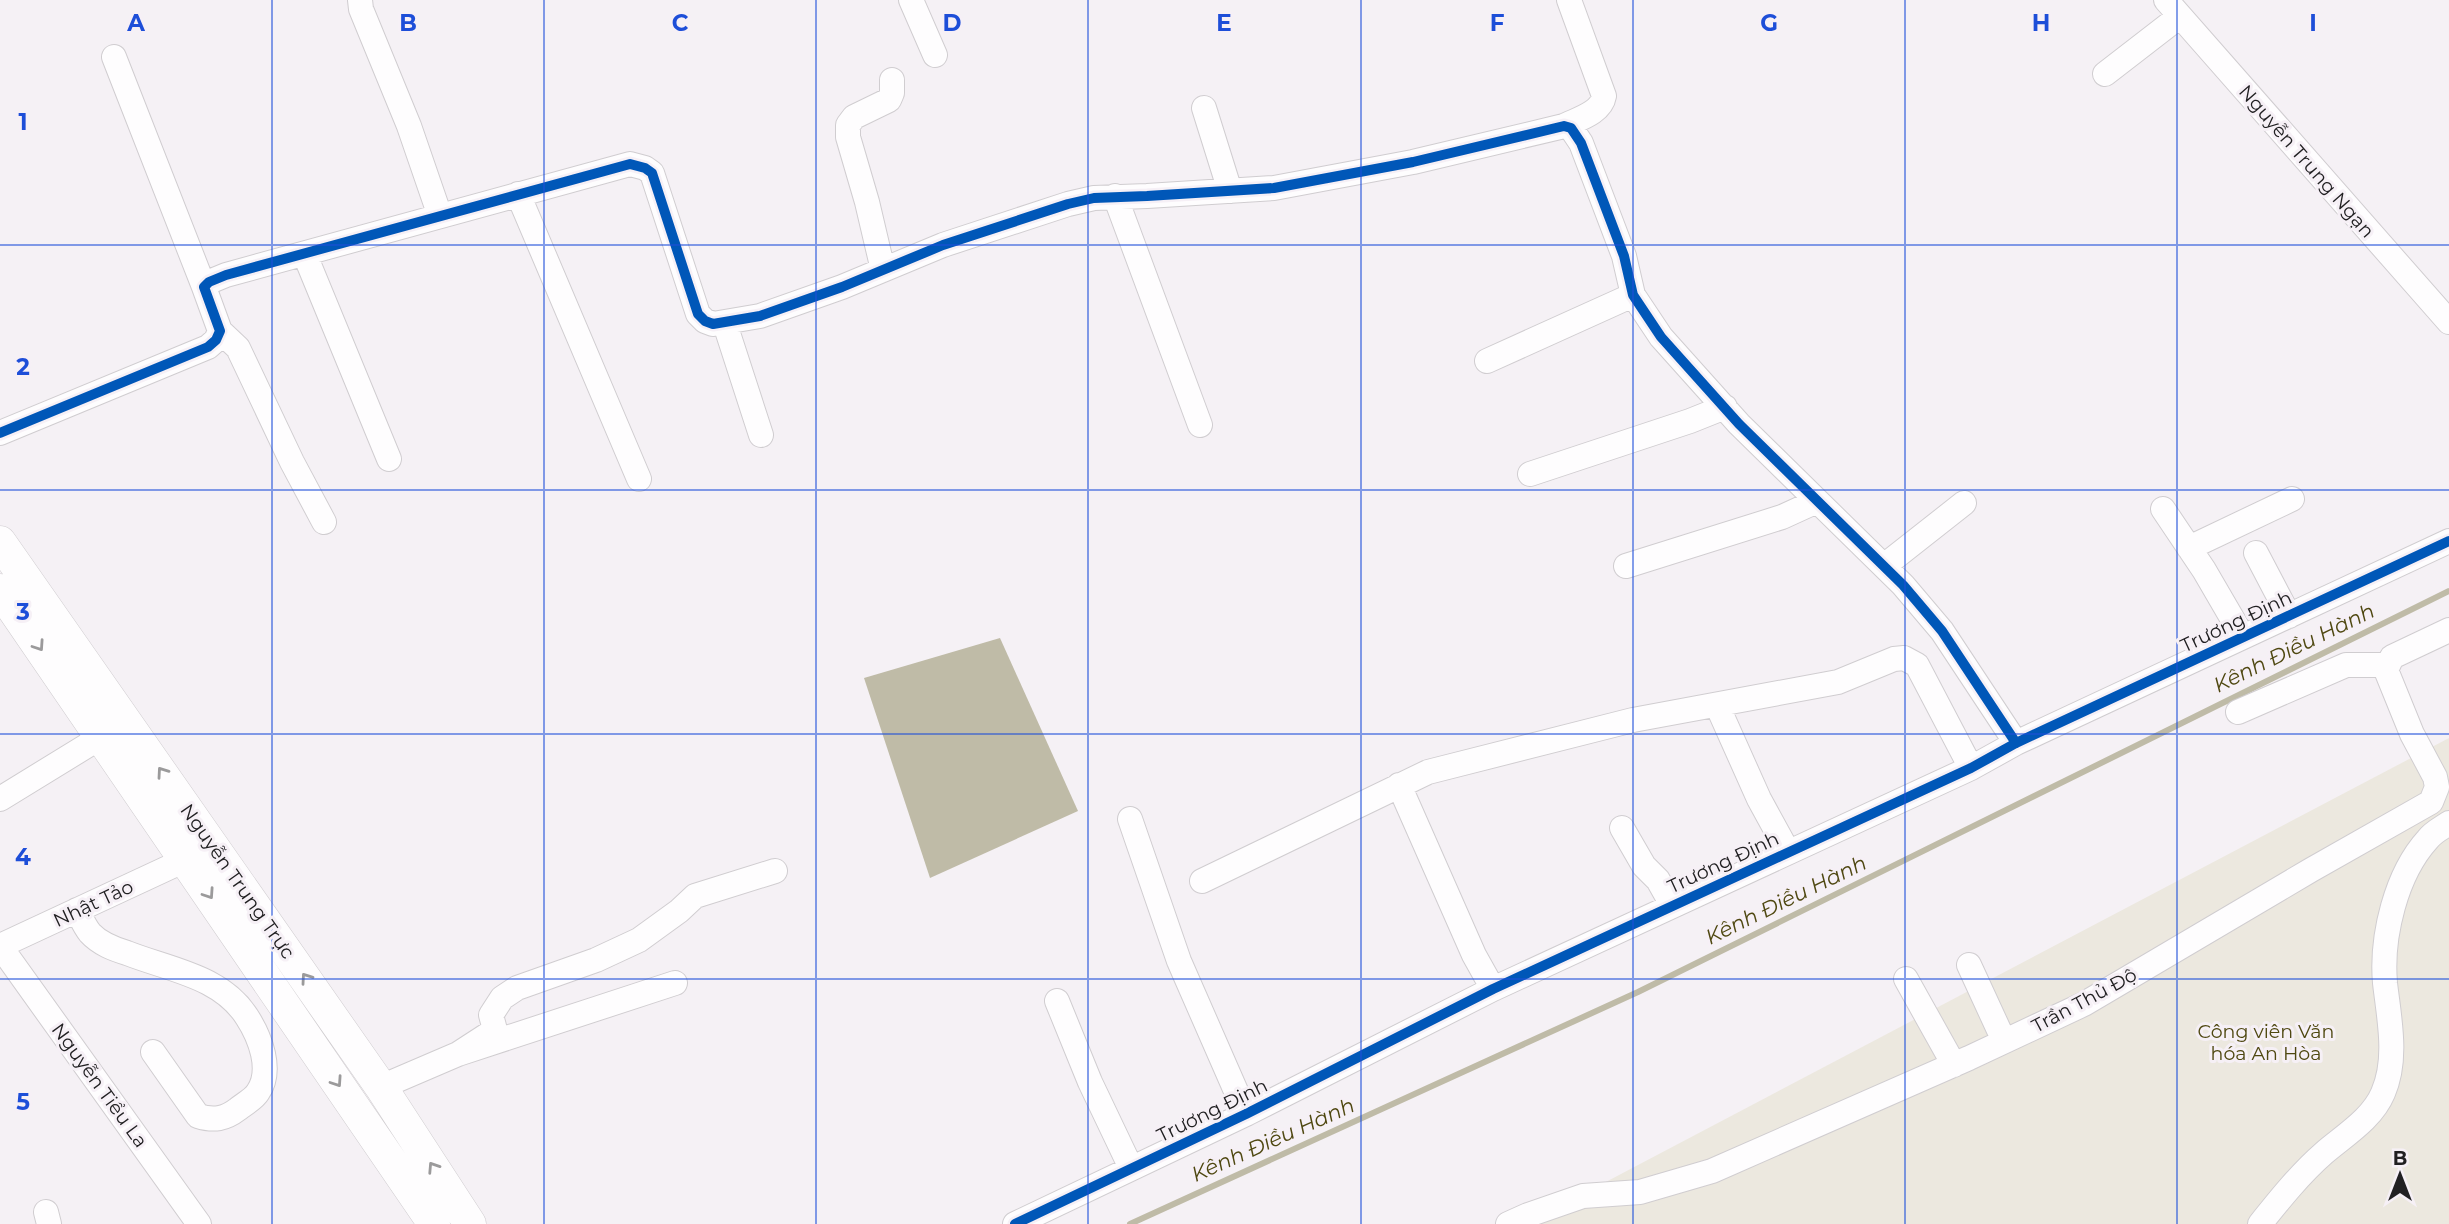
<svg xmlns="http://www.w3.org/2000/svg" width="2449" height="1224" viewBox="0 0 2449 1224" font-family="Montserrat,sans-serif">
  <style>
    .green { fill: #ece8df }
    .water { fill: #bfbba7 }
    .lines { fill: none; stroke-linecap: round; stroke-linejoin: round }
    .stream { stroke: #bfbba7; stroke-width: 6 }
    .minor-casing { stroke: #d0cdd0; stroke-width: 26 }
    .major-casing { stroke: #d0cdd0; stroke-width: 33 }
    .minor { stroke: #fefdfe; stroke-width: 24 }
    .major { stroke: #fefdfe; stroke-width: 32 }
    .cycleway-casing { stroke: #f6f0f6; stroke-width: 15 }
    .cycleway { stroke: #0057b8; stroke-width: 10 }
    .oneway { stroke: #9b9a9b }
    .grid { fill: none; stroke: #1d4ed8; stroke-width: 2; stroke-opacity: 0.55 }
    .labels { text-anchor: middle; stroke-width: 6; stroke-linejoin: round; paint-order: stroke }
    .street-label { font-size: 19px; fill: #212022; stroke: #f6f0f6 }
    .park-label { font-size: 19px; fill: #4f4811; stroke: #f6f0f6 }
    .water-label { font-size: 21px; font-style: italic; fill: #4f4811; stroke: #f6f0f6 }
    .grid-label { font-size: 23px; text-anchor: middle; font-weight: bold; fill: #1d4ed8; stroke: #f6f0f6; stroke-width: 6; stroke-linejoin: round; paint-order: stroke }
  </style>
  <rect width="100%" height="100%" fill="#f5f1f5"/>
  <!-- green -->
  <path class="green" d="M2449 738V1224H1526Z"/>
  <!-- water -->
  <path class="water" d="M1000 638 1078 811 930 878 864 678Z"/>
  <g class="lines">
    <!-- stream -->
    <path class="stream" d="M1130 1224 1638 992 2449 591"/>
    <defs>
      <path id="minor" d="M360 0 361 9 409 126 440 216
        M911 0 935 55
        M2166 0 2449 322
        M114 57 204 287
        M2105 74 2180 16
        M1204 108 1230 191
        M1564 126C1578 119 1601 113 1604 96L1569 0
        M518 194 639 479
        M1115 196 1200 425
        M305 255 389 459
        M883 270 867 202 848 137V125L854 117 889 100 892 93V80
        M725 324 761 435
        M220 331 238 348 292 462 324 522
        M1487 361 1633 295
        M0 433 208 347 216 340 220 331 204 287 209 282 226 275 630 164 645 168 652 173 698 314 705 321 713 324 760 316 842 287 943 245 1068 204 1094 198 1147 196 1274 188 1413 162 1564 126 1571 128 1581 143 1624 256 1633 295 1661 337 1739 424 1903 585 1942 631 2016 743
        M1530 474 1690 421 1725 407
        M2163 509 2204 570 2243 637
        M2189 548 2292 499
        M2256 553 2289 616
        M1626 566 1782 517 1817 501
        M1884 566 1964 503
        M1717 705 1759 799 1788 852
        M2238 712 2346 665H2387
        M1399 785 1474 955 1493 989
        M0 799 101 737
        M1130 819 1179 961 1246 1114
        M1622 828 1644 866 1658 880 1672 905
        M1202 881 1428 772 1633 720 1838 682 1894 659 1904 658 1917 665 1971 768
        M77 910C81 918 85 927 90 933 100 944 114 949 127 953 170 970 221 976 247 1017 260 1037 273 1070 258 1092 254 1099 244 1104 238 1109 225 1119 214 1121 198 1116L153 1052
        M0 946 199 1224
        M0 946 185 860
        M1969 965 2004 1041
        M1906 979 1954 1065
        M1057 1001 1090 1082 1131 1168
        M458 1054 495 1030 491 1015 502 998 517 988 596 960 639 940 679 911 695 896 775 871
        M381 1087 458 1054 675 983
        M46 1212 49 1224
        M1015 1224 1246 1114 1493 989 1971 768 2016 743 2449 541
        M1508 1224 1528 1215 1583 1196 1640 1192 1712 1171 1969 1058 2084 1004 2311 870 2431 802 2437 787 2435 777 2412 734 2386 670 2392 657 2449 630
        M2260 1224C2280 1199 2300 1174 2324 1153 2345 1135 2372 1119 2383 1093 2398 1059 2389 1018 2385 983 2381 936 2396 874 2428 839 2433 832 2442 828 2449 823"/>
      <path id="major" d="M0 542 381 1087 470 1224
        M0 590 434 1224"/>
    </defs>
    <!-- minor casing -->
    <use href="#minor" class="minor-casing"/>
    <!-- major casing -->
    <use href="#major" class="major-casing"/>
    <!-- minor -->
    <use href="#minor" class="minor"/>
    <!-- major -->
    <use href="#major" class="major"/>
    <defs>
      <path id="cycleway" d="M0 433 208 347 216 340 220 331 204 287 209 282 226 275 630 164 645 168 652 173 698 314 705 321 713 324 760 316 842 287 943 245 1068 204 1094 198 1147 196 1274 188 1413 162 1564 126 1571 128 1581 143 1624 256 1633 295 1661 337 1739 424 1903 585 1942 631 2016 743
        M1015 1224 1246 1114 1493 989 1971 768 2016 743 2449 541"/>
    </defs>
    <!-- cycleway casing -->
    <use href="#cycleway" class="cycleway-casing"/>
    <!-- cycleway -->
    <use href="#cycleway" class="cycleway"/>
  </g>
  <!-- one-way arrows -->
  <defs><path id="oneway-chevron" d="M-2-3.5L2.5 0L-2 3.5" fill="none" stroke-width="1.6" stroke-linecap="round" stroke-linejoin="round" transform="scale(1.75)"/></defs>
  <g class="oneway">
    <use href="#oneway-chevron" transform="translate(39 646) rotate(56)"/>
    <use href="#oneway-chevron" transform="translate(162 772) rotate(-125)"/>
    <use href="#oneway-chevron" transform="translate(209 894) rotate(56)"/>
    <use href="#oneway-chevron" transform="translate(306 978) rotate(-125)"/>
    <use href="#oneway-chevron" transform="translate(337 1082) rotate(56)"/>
    <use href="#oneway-chevron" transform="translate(433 1167) rotate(-123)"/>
  </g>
  <!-- grid -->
  <path class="grid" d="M272 0V1224M544 0V1224M816 0V1224M1088 0V1224M1361 0V1224M1633 0V1224M1905 0V1224M2177 0V1224M0 245H2449M0 490H2449M0 734H2449M0 979H2449"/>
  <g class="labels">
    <!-- street labels -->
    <g class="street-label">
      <text transform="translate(2307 161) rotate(49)" y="7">Nguyễn Trung Ngạn</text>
      <text transform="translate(2236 621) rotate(-25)" y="7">Trương Định</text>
      <text transform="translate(1723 862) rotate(-25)" y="7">Trương Định</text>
      <text transform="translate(238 881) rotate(55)" y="7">Nguyễn Trung Trực</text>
      <text transform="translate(93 903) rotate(-25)" y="7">Nhật Tảo</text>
      <text transform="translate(2084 1000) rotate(-28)" y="7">Trần Thủ Độ</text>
      <text transform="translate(100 1085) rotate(54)" y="7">Nguyễn Tiểu La</text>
      <text transform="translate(1212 1110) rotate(-26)" y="7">Trương Định</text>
    </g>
    <!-- park labels -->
    <g class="park-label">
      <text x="2266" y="1038">Công viên Văn<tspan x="2266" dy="22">hóa An Hòa</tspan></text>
    </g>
    <!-- water labels -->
    <g class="water-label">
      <text transform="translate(2294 648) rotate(-26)" y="7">Kênh Điều Hành</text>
      <text transform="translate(1786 900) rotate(-26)" y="7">Kênh Điều Hành</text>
      <text transform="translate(1273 1140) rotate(-24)" y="7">Kênh Điều Hành</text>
    </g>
  </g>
  <g class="grid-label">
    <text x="136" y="31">A</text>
    <text x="408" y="31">B</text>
    <text x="680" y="31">C</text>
    <text x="952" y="31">D</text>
    <text x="1224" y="31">E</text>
    <text x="1497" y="31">F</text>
    <text x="1769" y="31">G</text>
    <text x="2041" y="31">H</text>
    <text x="2313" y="31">I</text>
    <text x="23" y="130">1</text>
    <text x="23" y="375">2</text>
    <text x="23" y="620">3</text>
    <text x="23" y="865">4</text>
    <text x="23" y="1110">5</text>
  </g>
  <!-- north arrow -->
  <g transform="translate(2400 1175)" stroke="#f6f0f6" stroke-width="5" paint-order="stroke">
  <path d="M0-5L12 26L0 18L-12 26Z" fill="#212022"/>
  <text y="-10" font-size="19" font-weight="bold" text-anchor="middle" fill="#212022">B</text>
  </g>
</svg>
